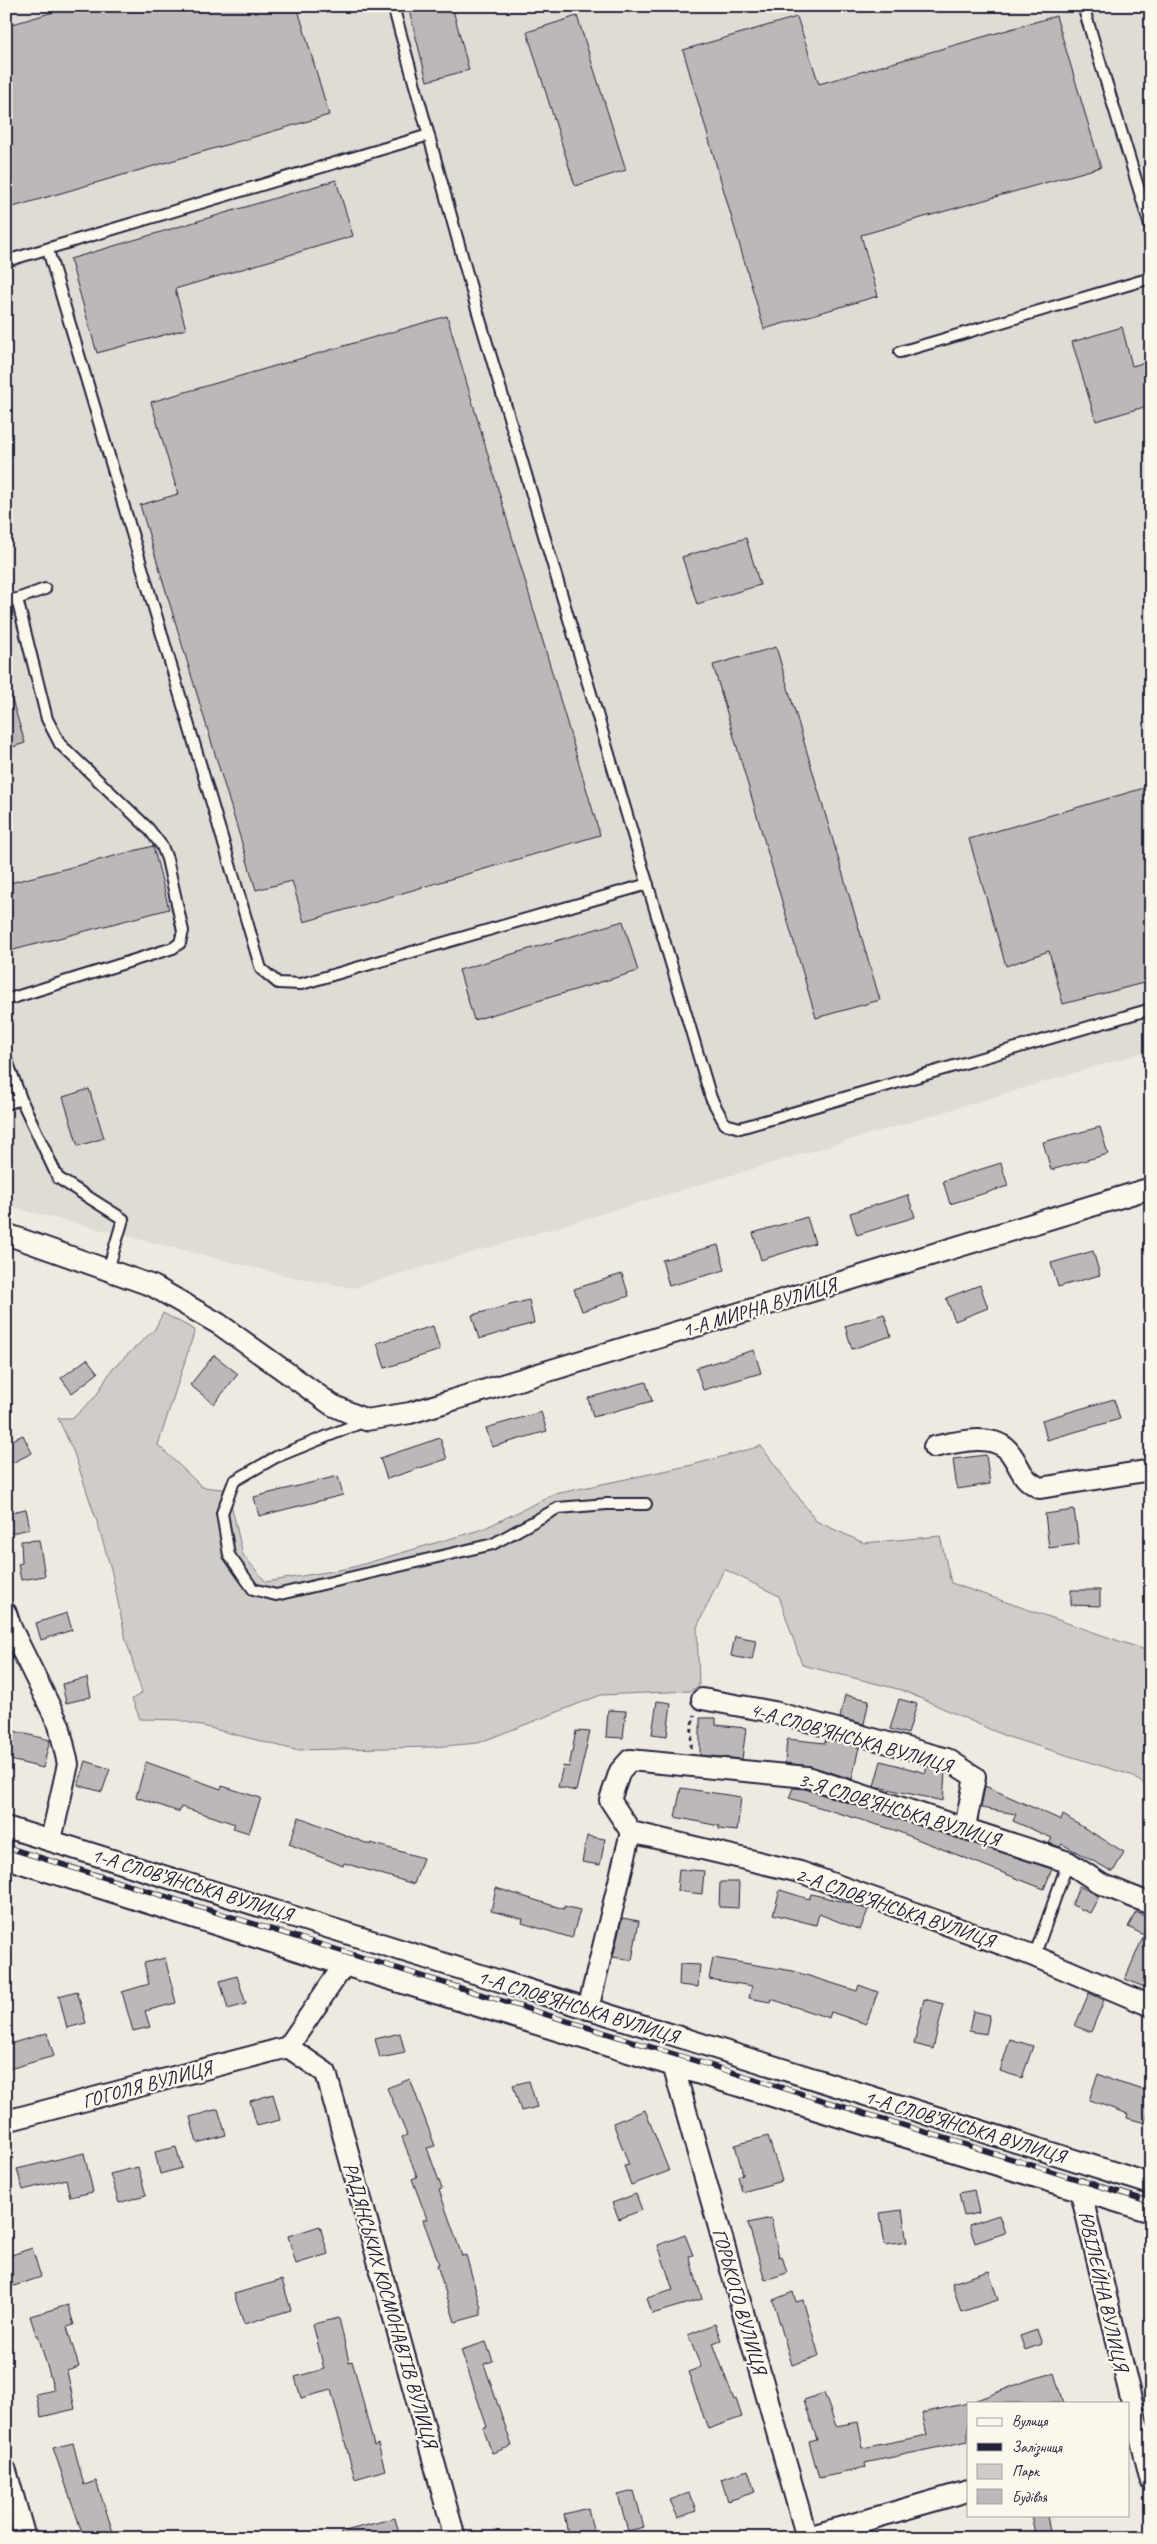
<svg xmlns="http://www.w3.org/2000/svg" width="1157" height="2544" viewBox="0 0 1157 2544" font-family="Caveat,sans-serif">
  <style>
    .built { fill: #dfdbd5 }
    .green { fill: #d0cdc9; stroke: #797882 }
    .building { fill: #bcb8b8; stroke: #22223b }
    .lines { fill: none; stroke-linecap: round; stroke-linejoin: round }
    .lane-casing { stroke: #22223b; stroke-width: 14 }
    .street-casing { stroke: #22223b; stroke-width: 24 }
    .path { stroke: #22223b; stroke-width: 3; stroke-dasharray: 4 4; stroke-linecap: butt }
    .lane { stroke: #fbf7ec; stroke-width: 10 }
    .street { stroke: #fbf7ec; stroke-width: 20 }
    .rail-casing { stroke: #22223b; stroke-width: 5.5 }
    .rail { stroke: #fbf7ec; stroke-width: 4; stroke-dasharray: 11; stroke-linecap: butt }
    .labels { text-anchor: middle; stroke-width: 4.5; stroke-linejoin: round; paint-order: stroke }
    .street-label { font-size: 20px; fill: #22223b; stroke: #fbf7ec }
  </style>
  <rect width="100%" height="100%" fill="#eeeae2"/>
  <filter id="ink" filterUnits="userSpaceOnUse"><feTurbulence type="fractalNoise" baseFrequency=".02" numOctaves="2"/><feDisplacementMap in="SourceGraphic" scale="10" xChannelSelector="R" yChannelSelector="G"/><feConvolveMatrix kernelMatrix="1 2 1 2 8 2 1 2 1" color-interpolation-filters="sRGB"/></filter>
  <g filter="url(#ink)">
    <!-- built -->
    <path class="built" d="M6 6H1151V1050L353 1288 288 1276 6 1206Z"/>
    <!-- green -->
    <path class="green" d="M163 1313 195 1330 158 1445 202 1487 233 1490 231 1504 243 1555 266 1582 350 1568 483 1529 555 1494 692 1465 761 1446 816 1521 864 1543 940 1536 951 1583 1151 1652V1789L1131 1775 1005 1736 902 1690 802 1665 779 1596 724 1569 697 1627 699 1686 690 1691 601 1695 478 1743 433 1747 295 1750 179 1720 140 1719 132 1699 142 1693 126 1640 111 1569 98 1525 74 1453 58 1418H73L96 1396 112 1369 155 1329Z"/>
    <!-- building -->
    <path class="building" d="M74 6H297L329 115 6 209V26Z
      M408 6H452L469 70 427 81Z
      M577 16 626 170 575 186 527 32Z
      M1056 16 1101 167 861 235 878 296 764 329 683 50 797 17 819 84Z
      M336 180 353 236 175 289 186 329 97 353 70 259Z
      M447 316 600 835 304 922 292 881 256 890 140 505 178 494 151 402Z
      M1122 327 1132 366 1151 361V405L1096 421 1072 342Z
      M746 538 760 585 697 604 682 557Z
      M776 647 880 1000 816 1018 713 665Z
      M10 693 25 743 6 749V694Z
      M1151 786V981L1063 1004 1049 951 1006 966 969 839Z
      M153 846 169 909 6 952V884Z
      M623 921 638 971 474 1020 459 970Z
      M89 1089 104 1138 78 1146 63 1097Z
      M1100 1127 1108 1154 1051 1170 1043 1142Z
      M1001 1163 1008 1186 950 1204 943 1181Z
      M908 1195 915 1217 857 1235 850 1213Z
      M807 1217 815 1243 761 1260 753 1233Z
      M718 1245 725 1270 669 1286 662 1260Z
      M1093 1251 1100 1275 1058 1287 1051 1263Z
      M622 1274 629 1296 582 1311 574 1289Z
      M980 1285 988 1308 955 1321 946 1298Z
      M529 1300 534 1323 479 1339 472 1315Z
      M884 1314 891 1336 852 1349 845 1326Z
      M433 1326 440 1350 385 1368 377 1343Z
      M754 1350 761 1373 703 1390 696 1368Z
      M214 1355 238 1374 214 1404 190 1385Z
      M87 1359 98 1373 72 1393 61 1378Z
      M646 1382 652 1401 593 1417 588 1398Z
      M1114 1399 1120 1419 1047 1440 1042 1420Z
      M541 1412 547 1431 492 1447 486 1428Z
      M23 1435 32 1453 12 1463 6 1450V1443Z
      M440 1438 447 1459 387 1479 380 1458Z
      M986 1455 990 1484 957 1489 953 1459Z
      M338 1476 343 1495 259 1516 254 1497Z
      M26 1509 30 1529 6 1534V1513Z
      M1074 1510 1079 1544 1049 1548 1045 1514Z
      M39 1540 45 1576 21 1580 18 1564 22 1563 21 1541Z
      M1071 1590H1100V1606L1071 1605Z
      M67 1613 72 1630 41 1640 36 1623Z
      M735 1636 756 1640 752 1660 731 1656Z
      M87 1678 91 1697 66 1703 62 1684Z
      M845 1695 869 1700 864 1724 840 1718Z
      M899 1699 917 1704 908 1734 890 1729Z
      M657 1701 671 1703 667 1736 652 1734Z
      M608 1710 626 1711 623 1738 606 1737Z
      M700 1718H716V1725L746 1728 742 1759 700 1755Z
      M6 1729 50 1740 43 1768 6 1759Z
      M576 1731 590 1732 576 1791 558 1787 563 1766 569 1767Z
      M787 1739 825 1743 826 1739 859 1747 852 1779 810 1766 785 1763Z
      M86 1761 110 1769 102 1792 78 1785Z
      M881 1761 926 1773V1766L945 1772 943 1801 874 1786Z
      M146 1762 221 1789 222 1786 261 1798 249 1833 233 1828 235 1824 211 1816 181 1807 179 1812 136 1797Z
      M985 1786 1061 1820 1063 1815 1124 1852 1113 1872 1062 1844 1060 1847 1049 1843 1052 1838 1013 1821 1016 1814 981 1808Z
      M681 1788 741 1797 737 1831 719 1829V1826L675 1817Z
      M793 1788 805 1789 1052 1869 1044 1889 894 1830 789 1798Z
      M299 1817 371 1845V1843L423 1858 414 1884 344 1863 343 1866 289 1844Z
      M587 1836 605 1839 600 1865 582 1862Z
      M679 1869 704 1871 702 1894 677 1891Z
      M720 1882H739L738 1908 719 1907Z
      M1079 1886 1099 1896 1090 1913 1072 1905Z
      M496 1888 564 1909V1906L580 1910 572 1938 522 1923 523 1919 491 1911Z
      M780 1890 809 1899 811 1894 849 1903 868 1910 860 1930 819 1914 816 1925 773 1914Z
      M1136 1912 1151 1919V1990L1125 1979 1144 1935 1128 1927Z
      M622 1918 639 1921 632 1960 613 1957Z
      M165 1958 176 2003 145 2011 150 2027 133 2031 122 1992 149 1984 144 1963Z
      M713 1958 793 1971 857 1991 859 1985 878 1992 866 2024 831 2012 829 2018 771 1999 770 2002 749 1998 752 1986 709 1979Z
      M680 1964 700 1965 698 1987 679 1985Z
      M237 1976 246 2004 228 2009 220 1981Z
      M77 1991 86 2023 67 2028 59 1996Z
      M1089 1993 1104 2000 1091 2032 1075 2026Z
      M924 1999 944 2004 933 2049 914 2044Z
      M973 2011 990 2015 986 2034 969 2031Z
      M47 2033 54 2056 6 2070V2045Z
      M400 2033 405 2053 380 2058 375 2039Z
      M1010 2039 1033 2046 1022 2078 1000 2071Z
      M1098 2074 1114 2081 1151 2092V2104L1145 2123 1127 2118 1128 2114 1089 2100Z
      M410 2079 435 2146 427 2148 442 2189 439 2190 462 2256 466 2255 481 2308V2315L455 2322 437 2265 439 2264 423 2220 427 2219 412 2179 417 2177 402 2137 407 2135 387 2088Z
      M529 2081 537 2107 521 2111 513 2085Z
      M273 2094 280 2120 257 2126 250 2101Z
      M218 2109 226 2135 197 2143 190 2117Z
      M645 2110 669 2171 631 2185 624 2166 629 2165 613 2123Z
      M768 2136 782 2181 742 2192 738 2176 743 2174 735 2145Z
      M176 2147 182 2168 160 2174 155 2152Z
      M84 2153 93 2192 70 2197 66 2179 23 2190 17 2169Z
      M138 2167 146 2195 119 2203 110 2174Z
      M974 2190 979 2213 964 2216 959 2193Z
      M636 2194 642 2210 619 2219 612 2203Z
      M902 2210 907 2242 885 2245 880 2213Z
      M999 2215 1005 2233 975 2243 969 2225Z
      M771 2218 779 2257 782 2256 787 2273 765 2280 748 2223Z
      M320 2226 328 2254 296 2264 288 2236Z
      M685 2235 693 2255 689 2256 702 2299 652 2314 647 2298 673 2290 658 2245Z
      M32 2248 41 2277 11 2287 6 2273V2257Z
      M989 2271 998 2300 961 2312 952 2283Z
      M282 2280 291 2310 244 2324 234 2294Z
      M793 2292 796 2302 803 2300 819 2356 792 2365 773 2300Z
      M68 2305 74 2325 67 2327 79 2367 67 2371 75 2409 41 2417 36 2394 54 2390 38 2335H36L30 2316Z
      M339 2318 349 2362 352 2361 358 2382 374 2446 378 2444 385 2470 355 2479 331 2390 301 2398 295 2377 324 2369 313 2324Z
      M715 2324 721 2340 713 2343 734 2400 736 2399 742 2417 708 2429 688 2372 701 2367 688 2335Z
      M1037 2330 1042 2344 1025 2350 1020 2336Z
      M486 2342 493 2361 484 2364 512 2446 492 2453 483 2428 487 2427 461 2350Z
      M1054 2373 1063 2403H975L974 2401 1029 2380Z
      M824 2393 836 2426 858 2422 863 2448 927 2435 922 2413 968 2403V2441L865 2463 866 2468 819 2478 809 2442 817 2440 804 2400Z
      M73 2443 84 2485 96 2481 115 2538H84L53 2448Z
      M748 2470 755 2492 728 2501 721 2479Z
      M634 2491 644 2527 628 2531 618 2495Z
      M689 2493 696 2511 678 2518 670 2500Z
      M588 2508 595 2538H569L564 2514Z
      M1031 2515H1047L1051 2538H1036Z
      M395 2518 400 2538H341V2532Z"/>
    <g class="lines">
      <defs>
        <path id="lane" d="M393 6 476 306 711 1098 725 1124 740 1128 1151 1009
          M1083 6 1151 229
          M48 250 261 969 278 983 301 984 648 884
          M6 261 429 135
          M900 352 1151 278
          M6 600 17 599 45 589
          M6 1000 173 948 180 943 183 931 167 859 162 846 148 828 60 744 47 719 17 599
          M6 1058 21 1099 6 1104
          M21 1099 58 1178 123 1219 108 1270
          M365 1421 276 1457 234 1481 222 1513 229 1555 253 1589 276 1595 493 1544 558 1508 607 1504H646
          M1034 1957 1068 1862"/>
        <path id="street" d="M6 1234 153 1286 219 1324 332 1405 366 1420 410 1413 1151 1188
          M934 1447C956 1442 996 1431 1011 1454 1023 1471 1020 1478 1040 1488L1151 1470
          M6 1613 11 1628 59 1725 68 1764 51 1840
          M702 1699 774 1712 947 1759 975 1777 965 1827
          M6 1827 1151 2184
          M631 1832 800 1872 1029 1954 1151 2006
          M6 1858 344 1965
          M588 2009 631 1832 610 1800 620 1771 630 1760 807 1777 1068 1862 1101 1884 1151 1904
          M288 2047 344 1965 1151 2212
          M288 2047 326 2073 455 2538
          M673 2065 807 2538
          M6 2121 288 2047
          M1080 2189 1151 2481
          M6 2471 25 2538
          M804 2538 968 2491"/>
      </defs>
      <!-- lane casing -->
      <use href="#lane" class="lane-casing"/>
      <!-- street casing -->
      <use href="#street" class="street-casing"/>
      <!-- path -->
      <path class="path" d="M691 1748 692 1724 695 1715"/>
      <!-- lane -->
      <use href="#lane" class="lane"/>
      <!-- street -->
      <use href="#street" class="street"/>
      <defs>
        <path id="rail" d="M6 1847 1151 2202"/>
      </defs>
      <!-- rail casing -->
      <use href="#rail" class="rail-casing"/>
      <!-- rail -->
      <use href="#rail" class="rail"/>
    </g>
  </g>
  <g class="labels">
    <!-- street labels -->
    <g class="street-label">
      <text transform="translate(759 1307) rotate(-17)" y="7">1-А МИРНА ВУЛИЦЯ</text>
      <text transform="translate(851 1737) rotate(16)" y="7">4-А СЛОВ’ЯНСЬКА ВУЛИЦЯ</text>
      <text transform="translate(899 1809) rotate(17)" y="7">3-Я СЛОВ’ЯНСЬКА ВУЛИЦЯ</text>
      <text transform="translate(192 1884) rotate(17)" y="7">1-А СЛОВ’ЯНСЬКА ВУЛИЦЯ</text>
      <text transform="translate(895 1907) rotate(19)" y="7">2-А СЛОВ’ЯНСЬКА ВУЛИЦЯ</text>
      <text transform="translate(578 2006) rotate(17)" y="7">1-А СЛОВ’ЯНСЬКА ВУЛИЦЯ</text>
      <text transform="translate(147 2084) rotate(-15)" y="7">ГОГОЛЯ ВУЛИЦЯ</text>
      <text transform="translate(965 2126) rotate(17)" y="7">1-А СЛОВ’ЯНСЬКА ВУЛИЦЯ</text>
      <text transform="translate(1104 2291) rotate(77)" y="7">ЮВІЛЕЙНА ВУЛИЦЯ</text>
      <text transform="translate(740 2301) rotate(74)" y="7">ГОРЬКОГО ВУЛИЦЯ</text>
      <text transform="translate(391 2305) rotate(74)" y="7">РАДЯНСЬКИХ КОСМОНАВТІВ ВУЛИЦЯ</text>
    </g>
  </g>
  <!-- margin -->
  <rect width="1157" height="2544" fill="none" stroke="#fbf7ec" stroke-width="25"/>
  <rect x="12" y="12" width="1132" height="2519" fill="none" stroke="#22223b" stroke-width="2" filter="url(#ink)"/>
  <!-- legend -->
  <rect x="967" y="2402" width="162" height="115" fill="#fbf7ec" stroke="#a4a2a5"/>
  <rect x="977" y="2418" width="25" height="8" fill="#fbf7ec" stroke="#a4a2a5"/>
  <text x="1012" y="2426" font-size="15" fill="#22223b">Вулиця</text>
  <rect x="977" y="2443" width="25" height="8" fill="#22223b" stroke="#a4a2a5"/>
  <text x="1012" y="2452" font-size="15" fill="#22223b">Залізниця</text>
  <rect x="977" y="2464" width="25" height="15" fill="#d0cdc9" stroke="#a4a2a5"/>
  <text x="1012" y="2476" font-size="15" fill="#22223b">Парк</text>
  <rect x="977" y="2489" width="25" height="15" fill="#bcb8b8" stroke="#a4a2a5"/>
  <text x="1012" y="2502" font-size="15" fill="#22223b">Будівля</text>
</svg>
